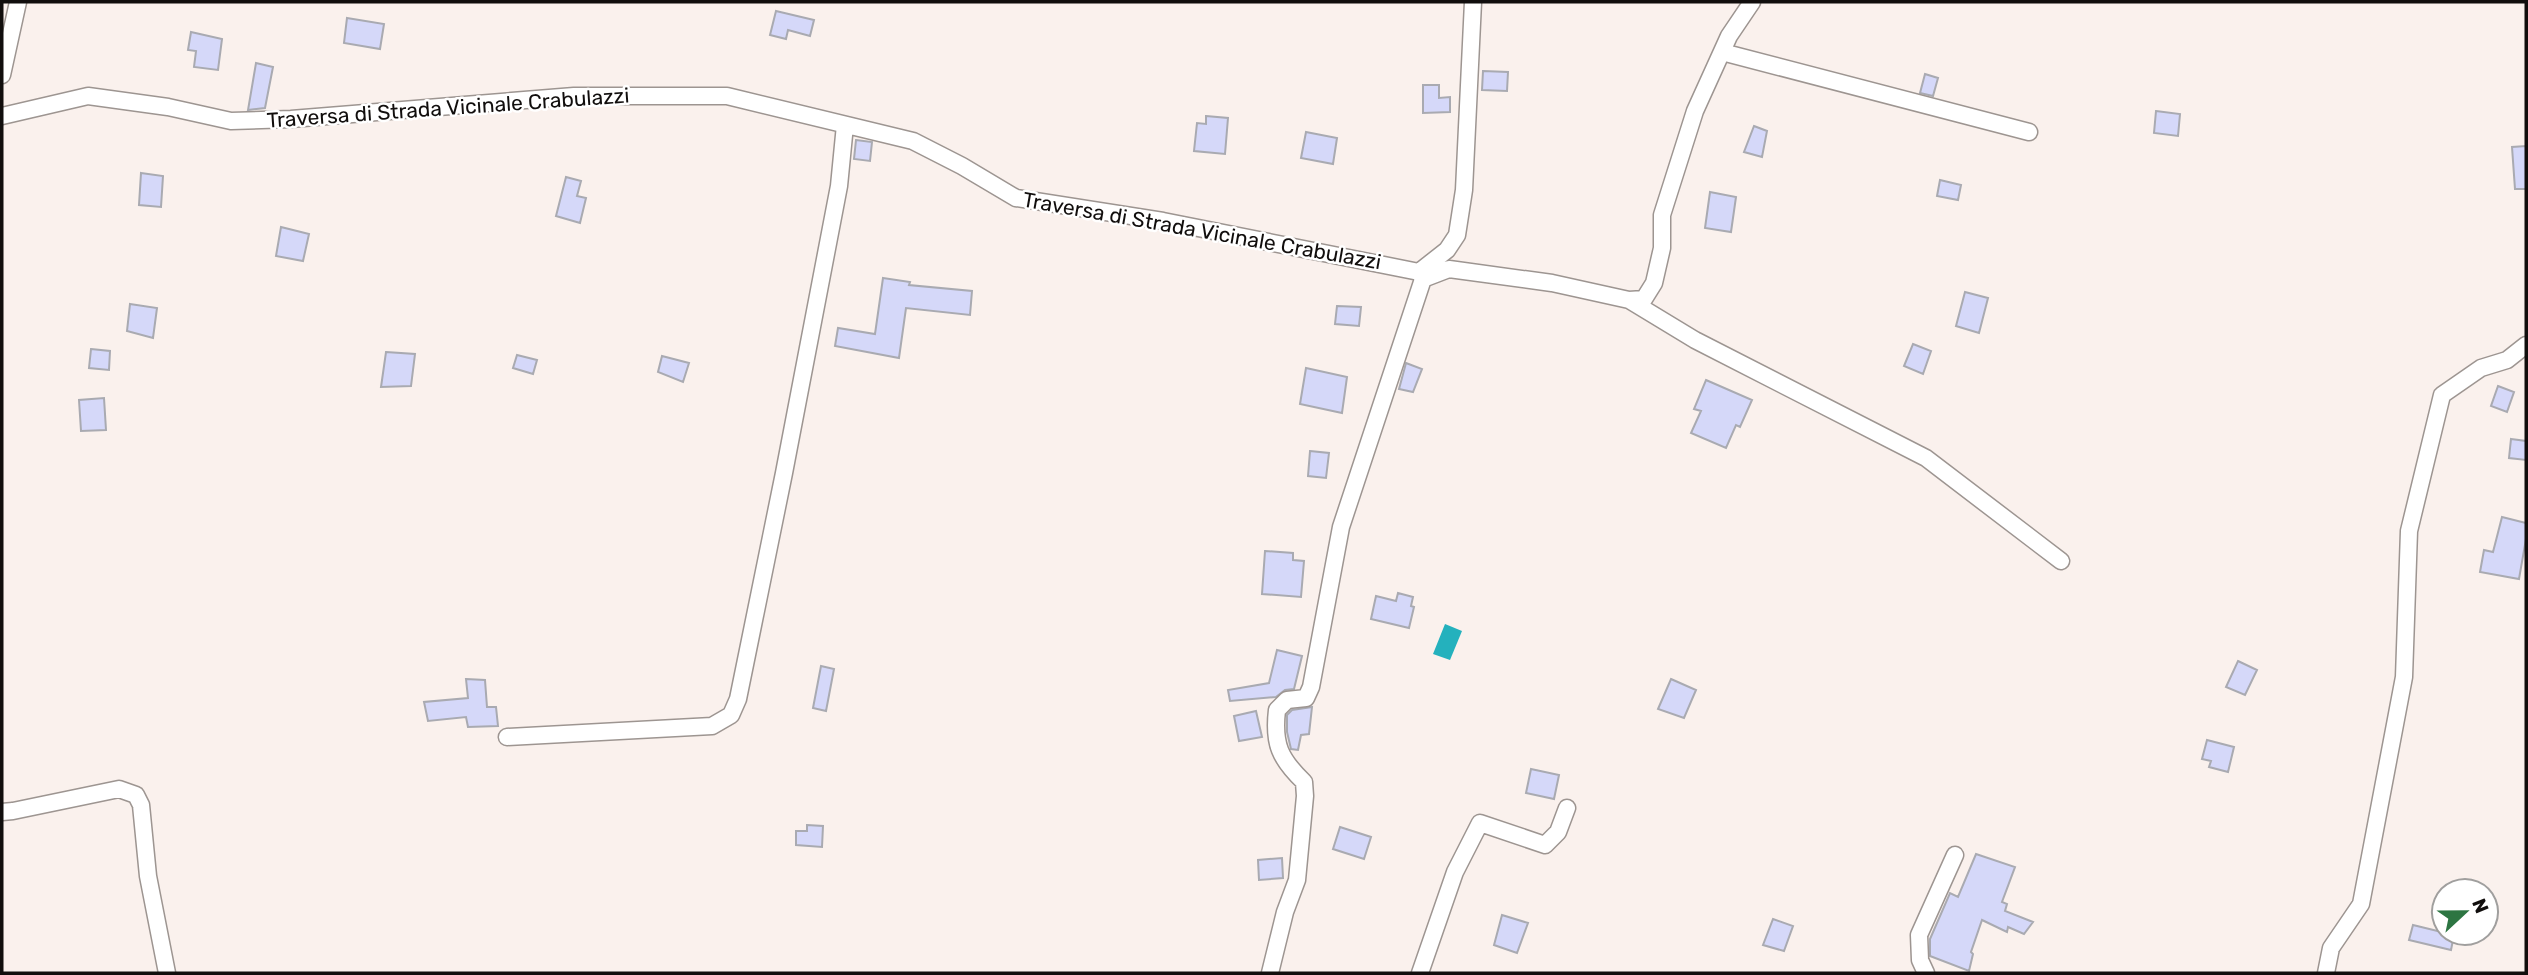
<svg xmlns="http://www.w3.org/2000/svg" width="2528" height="975" viewBox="0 0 2528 975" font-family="Rubik,sans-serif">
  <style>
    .water { fill: #24b1bd }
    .building { fill: #d5d8f9; stroke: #a9aab1; stroke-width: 2 }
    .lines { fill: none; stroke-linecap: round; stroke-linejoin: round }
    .minor-casing { stroke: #9d9591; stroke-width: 19 }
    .minor { stroke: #fff; stroke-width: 16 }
    .labels { text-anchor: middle; stroke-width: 5; stroke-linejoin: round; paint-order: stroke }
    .street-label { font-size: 21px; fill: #110e0d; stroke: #fff }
  </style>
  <rect width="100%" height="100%" fill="#faf1ed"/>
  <!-- water -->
  <path class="water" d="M1445 624 1462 631 1450 660 1433 654Z"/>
  <!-- building -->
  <path class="building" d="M776 11 814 20 810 36 788 30 786 39 770 35Z
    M347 18 384 24 380 49 344 43Z
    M191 32 222 39 218 70 194 67 196 51 188 50Z
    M256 63 273 67 265 108 248 110Z
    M1483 71 1508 72 1507 91 1482 90Z
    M1925 74 1938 78 1933 96 1920 93Z
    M1423 85H1439V98L1450 97V112L1423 113Z
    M2156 111 2180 114 2178 136 2154 133Z
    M1206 116 1228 118 1225 154 1194 151 1197 123 1206 124Z
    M1754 126 1767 131 1762 157 1744 152Z
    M1306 132 1337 138 1333 164 1301 158Z
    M856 140 872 142 870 161 854 159Z
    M2526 146V189H2515L2512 147Z
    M141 173 163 176 161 207 139 205Z
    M566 177 581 181 577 196 586 198 580 223 556 216Z
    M1940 180 1961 185 1958 200 1937 196Z
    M1710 192 1736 197 1731 232 1705 228Z
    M281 227 309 234 303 261 276 256Z
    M883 278 910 282 909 285 972 291 970 315 906 308 899 358 835 346 838 328 875 334Z
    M1965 292 1988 298 1979 333 1956 326Z
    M130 304 157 308 153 338 127 331Z
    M1337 306 1361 307 1359 326 1335 324Z
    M1913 344 1931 351 1923 374 1904 366Z
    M91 349 110 351 109 370 89 368Z
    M386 352 415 354 411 386 381 387Z
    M517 355 537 360 533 374 513 368Z
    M662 356 689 363 683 382 658 372Z
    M1406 363 1422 369 1413 392 1399 389Z
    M1306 368 1347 377 1342 413 1300 404Z
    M1706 380 1752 400 1740 427 1736 425 1726 448 1691 433 1701 411 1694 409Z
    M2498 386 2514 392 2507 412 2491 406Z
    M104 398 106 430 81 431 79 400Z
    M2511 439 2526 441V460L2509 458Z
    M1310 451 1329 453 1326 478 1308 476Z
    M2502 517 2526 523V539L2519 579 2480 572 2484 550 2493 552Z
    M1265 551 1293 553V560L1304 561 1301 597 1262 594Z
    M1398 593 1413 597 1411 606 1414 607 1409 628 1371 619 1376 596 1396 601Z
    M1277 650 1302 656 1294 689 1285 690 1276 697 1230 701 1228 690 1269 683Z
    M2238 661 2257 670 2245 695 2226 687Z
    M821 666 834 669 826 711 813 708Z
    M466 679 485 680 487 707H496L498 726 468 727 466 717 428 721 424 702 468 698Z
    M1671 679 1696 690 1684 718 1658 709Z
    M1312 707 1309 734 1301 735 1298 750 1291 749 1287 732V715L1292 710Z
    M1256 711 1262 737 1239 741 1234 716Z
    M2207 740 2234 747 2228 772 2209 767 2211 761 2202 759Z
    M1531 769 1559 775 1554 799 1526 793Z
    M807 825 823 826 822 847 796 845V831H807Z
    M1340 827 1371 837 1364 859 1333 849Z
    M1976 854 2015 867 2002 902 2007 904 2005 911 2033 922 2024 934 2008 927 2007 932 1982 920 1971 952 1973 954 1969 971 1930 956V939L1950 893 1958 897Z
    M1282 858 1283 878 1259 880 1258 860Z
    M1502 915 1528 923 1517 953 1494 945Z
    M1773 919 1793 926 1784 951 1763 945Z
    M2413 925 2454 935 2451 950 2409 940Z"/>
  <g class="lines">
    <defs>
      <path id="minor" d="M1722 52 2029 132
        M2 75 18 2
        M2 116 88 96 168 107 231 121 291 119 574 96H727L913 141 962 166 1016 198 1163 221 1419 272 1423 279 1341 527 1311 687 1306 698 1287 700 1277 710C1273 744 1280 759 1304 782L1305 796 1297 880 1285 912 1270 973
        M1419 272 1447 250 1457 235 1464 190 1473 2
        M1423 279 1449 269 1552 283 1629 300 1644 299 1654 283 1662 248V215L1695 111 1729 36 1752 2
        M1629 300 1695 340 1926 458 2061 561
        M507 737 712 726 731 715 738 699 784 473 839 186 845 125
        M2 812 13 811 119 789 136 795 141 805 148 876 167 973
        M1420 973 1455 872 1480 823 1545 845 1558 832 1567 808
        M1926 973 1920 960 1919 935 1955 855
        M2326 973 2331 948 2361 904 2404 677 2409 531 2442 395 2481 368 2507 360 2526 345"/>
    </defs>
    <!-- minor casing -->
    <use href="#minor" class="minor-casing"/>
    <!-- minor -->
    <use href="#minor" class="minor"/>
  </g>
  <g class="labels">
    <!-- street labels -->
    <g class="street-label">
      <text transform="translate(448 108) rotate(-4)" y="7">Traversa di Strada Vicinale Crabulazzi</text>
      <text transform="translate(1202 231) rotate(10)" y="7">Traversa di Strada Vicinale Crabulazzi</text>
    </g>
  </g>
  <!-- border -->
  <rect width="2528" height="975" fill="none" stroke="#110e0d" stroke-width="7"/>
  <!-- north arrow -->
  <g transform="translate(2465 912) rotate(68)"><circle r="33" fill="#ffffff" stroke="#a09f9e" stroke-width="2"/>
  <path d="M0-5L12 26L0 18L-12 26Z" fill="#2d7542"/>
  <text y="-10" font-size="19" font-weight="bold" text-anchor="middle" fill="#110e0d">N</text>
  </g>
</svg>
